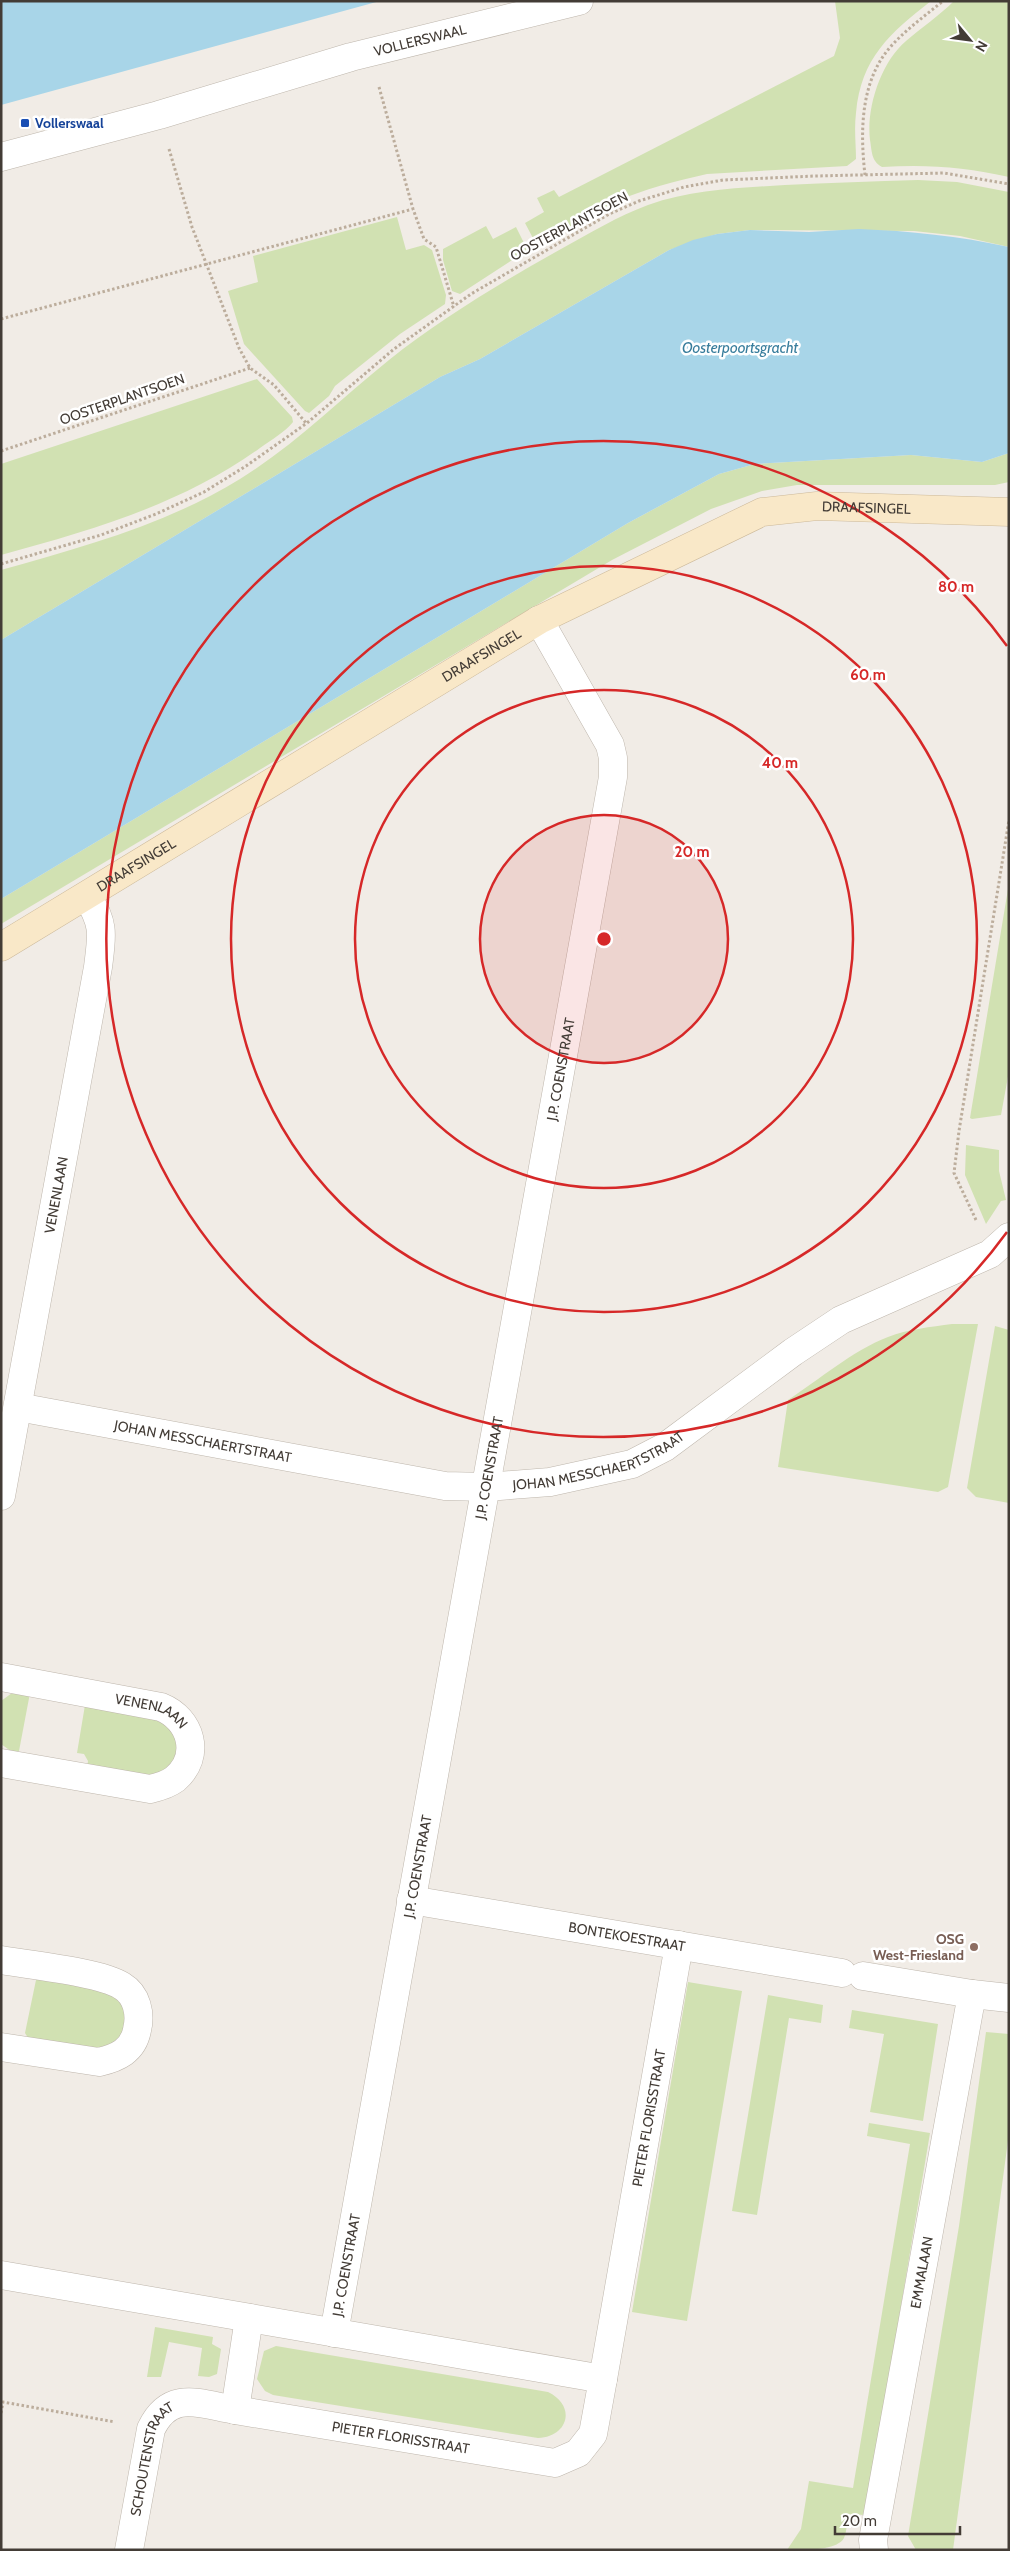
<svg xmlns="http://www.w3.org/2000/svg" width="1010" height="2551" viewBox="0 0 1010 2551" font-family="Cabin,sans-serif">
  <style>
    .green { fill: #d1e1b2 }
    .water { fill: #a8d5e8 }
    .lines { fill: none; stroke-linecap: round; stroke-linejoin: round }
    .street-casing { stroke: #beb6ac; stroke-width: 29 }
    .secondary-casing { stroke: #ccb99a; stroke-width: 29 }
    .path { stroke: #bcad9c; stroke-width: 3; stroke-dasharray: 2.5 2.5; stroke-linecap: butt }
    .street { stroke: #fff; stroke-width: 28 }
    .secondary { stroke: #f9e8c8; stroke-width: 28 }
    .ring { fill: none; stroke: #d62828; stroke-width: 2.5 }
    .transit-dot { fill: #1a4fb4; stroke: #fff; stroke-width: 2 }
    .education-dot { fill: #8d6e63; stroke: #fff; stroke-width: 2 }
    .labels { text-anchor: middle; stroke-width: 5; stroke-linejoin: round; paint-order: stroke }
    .street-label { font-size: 14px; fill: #433c36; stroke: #fff }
    .transit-label { font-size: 14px; font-weight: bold; fill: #164399; stroke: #fff; text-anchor: start }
    .education-label { font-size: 14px; font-weight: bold; fill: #785e54; stroke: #fff; text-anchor: end }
    .water-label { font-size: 15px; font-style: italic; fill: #387d9c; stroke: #fff }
    .centre { fill: #d62828; stroke: #fff; stroke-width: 2.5 }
    .ring-label { font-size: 15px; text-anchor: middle; font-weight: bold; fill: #d62828; stroke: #fff; stroke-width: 5; stroke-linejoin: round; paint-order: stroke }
  </style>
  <rect width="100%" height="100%" fill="#f1ece6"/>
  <!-- green -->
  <path class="green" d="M835 1H931C890 33 861 58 856 113 854 129 856 144 856 159L847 166 707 174C676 181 644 189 615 202 589 214 565 230 541 244L535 242 525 223 544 212 537 198 554 190 559 197 834 56 840 38Z
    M954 1H1009V177C966 167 926 164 882 167 871 161 872 151 870 140 866 108 881 62 906 41 922 27 939 16 954 1Z
    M918 180 957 182 1009 192V247L960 236 914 231 750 230 717 234 669 250 480 359 440 377 1 640V570C83 547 167 524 240 479 295 445 339 400 389 360 442 318 502 282 561 249 590 233 618 216 648 205 693 189 738 188 785 185 829 183 874 181 918 180Z
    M397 217 406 250 424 245 432 250 446 295 445 304 400 334 335 386 329 396 309 413 305 411 244 344 228 291 258 282 253 256Z
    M486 226 493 239 516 227 526 247V251L460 294 452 291 443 260V249Z
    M257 379 292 417 293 422C285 432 271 440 260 448 183 504 92 530 1 555V464Z
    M1009 453V482L995 485H797L762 491 711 509 612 560 1 924V899L628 523 719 474 755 464 911 455 982 462Z
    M1009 883V1071L1001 1115 972 1119 970 1118Z
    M966 1145 999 1150V1171L1006 1200 1001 1201 986 1224 965 1175Z
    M952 1324H978L948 1487 938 1492 778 1467 788 1400C820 1379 852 1351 888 1337 908 1329 931 1327 952 1324Z
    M995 1326 1009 1330V1503L976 1497 967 1488Z
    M12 1693H30L19 1751 15 1754 1 1744V1701Z
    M85 1705 164 1714 185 1749 160 1778 87 1768 88 1761 84 1754 77 1753Z
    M43 1975 108 1987 133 2019 109 2052 30 2041 25 2033 36 1980Z
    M688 1982 742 1991 687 2321 632 2312Z
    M768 1995 823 2005 821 2023 789 2018 757 2215 732 2211Z
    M852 2010 938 2024 923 2121 870 2112 884 2034 849 2028Z
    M986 2032 1009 2034V2133L953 2550H916L908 2536 959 2226Z
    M869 2123 930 2133 870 2491 865 2515 848 2514C847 2522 847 2531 844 2538 837 2551 803 2550 787 2550L801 2529 809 2481 853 2488 910 2144 867 2136Z
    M155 2327 213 2337 212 2344 221 2349 217 2374 209 2377 198 2376 202 2348 169 2342 161 2377H147Z
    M276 2346 548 2392C577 2406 568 2437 538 2438L273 2395 265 2391 257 2379 264 2351Z"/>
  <!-- water -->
  <path class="water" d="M1 1H380L1 105Z
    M859 229C910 231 959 236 1009 247V453L982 462 911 455 755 464 719 474 628 523 1 899V640L440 377 480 359 669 250 693 240 717 234 750 230 809 232Z"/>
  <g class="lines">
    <defs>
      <g id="street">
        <path id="s1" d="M1 157 159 115 351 57 579 1"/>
        <path id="s2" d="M18 1407 445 1486 486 1487 550 1482 632 1464 665 1447 793 1352 841 1320 990 1254 1009 1237"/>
        <path id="s3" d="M1 1496 98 967C102 935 105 925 87 896"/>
        <path id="s4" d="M1 1677 161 1707C191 1719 202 1756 175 1779 167 1785 159 1787 150 1789L1 1763"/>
        <path id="s5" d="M411 1900 842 1973"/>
        <path d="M1 1960C29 1965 101 1972 122 1986 137 1995 141 2014 137 2030 133 2051 117 2058 99 2062L1 2047"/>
        <path d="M863 1976 972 1994 1009 1998"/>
        <path id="s6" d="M1 2275 603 2379 679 1945"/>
        <path id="s7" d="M249 2318 235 2410 555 2463 578 2453 593 2434 603 2379"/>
        <path id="s8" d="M334 2333 613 777V758L610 745 539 620"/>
        <path id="s9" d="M129 2550 151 2429C170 2389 200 2404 235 2410"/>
        <path id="s10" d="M874 2550 873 2540 972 1994"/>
      </g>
      <g id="secondary">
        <path id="s11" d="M1 947 539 620 762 512 817 506 1009 512"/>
      </g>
    </defs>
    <!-- street casing -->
    <use href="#street" class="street-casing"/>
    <!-- secondary casing -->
    <use href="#secondary" class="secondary-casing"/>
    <!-- path -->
    <path class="path" d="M379 87 413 209
      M169 149 192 227 239 348 250 368 274 385 306 423
      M865 175C860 131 860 79 893 44 908 28 926 15 943 1
      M1 319 413 209 424 239 436 247 454 307
      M1 451 250 368
      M1 564 101 535 156 514 204 492 246 466 307 423 394 349 471 294 609 214 639 201 684 187 723 180 815 176 944 173 1009 184
      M976 1220 954 1173 959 1131 1009 820
      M1 2413 3 2402 115 2422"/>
    <!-- street -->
    <use href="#street" class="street"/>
    <!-- secondary -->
    <use href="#secondary" class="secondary"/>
  </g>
  <!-- distance rings -->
  <circle cx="604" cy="939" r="124" fill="#d62828" fill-opacity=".12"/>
  <g class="ring">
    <circle cx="604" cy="939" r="124"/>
    <circle cx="604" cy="939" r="249"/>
    <circle cx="604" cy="939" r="373"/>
    <path d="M1007 1232A498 498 0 1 1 1007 646"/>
  </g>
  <!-- markers -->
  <rect class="transit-dot" x="20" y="118" width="10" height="10" rx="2.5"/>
  <circle class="education-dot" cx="974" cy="1947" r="5"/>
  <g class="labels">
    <!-- street labels -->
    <g class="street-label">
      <text dy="5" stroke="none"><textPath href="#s1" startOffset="435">VOLLERSWAAL</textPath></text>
      <text transform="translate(569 226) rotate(-28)" y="5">OOSTERPLANTSOEN</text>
      <text transform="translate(122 399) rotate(-19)" y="5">OOSTERPLANTSOEN</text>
      <text dy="5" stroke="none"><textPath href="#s11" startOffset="982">DRAAFSINGEL</textPath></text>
      <text dy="5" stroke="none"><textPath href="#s11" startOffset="562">DRAAFSINGEL</textPath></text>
      <text dy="5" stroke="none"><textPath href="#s11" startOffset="158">DRAAFSINGEL</textPath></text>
      <text dy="5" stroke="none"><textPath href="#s8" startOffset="1284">J.P. COENSTRAAT</textPath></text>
      <text dy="5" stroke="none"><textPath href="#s3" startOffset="306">VENENLAAN</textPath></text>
      <text dy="5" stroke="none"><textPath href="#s2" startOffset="188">JOHAN MESSCHAERTSTRAAT</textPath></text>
      <text dy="5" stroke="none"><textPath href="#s2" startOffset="592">JOHAN MESSCHAERTSTRAAT</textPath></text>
      <text dy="5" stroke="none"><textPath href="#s8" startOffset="879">J.P. COENSTRAAT</textPath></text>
      <text dy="5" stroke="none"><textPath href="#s4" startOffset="155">VENENLAAN</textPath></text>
      <text dy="5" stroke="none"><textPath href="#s8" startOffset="474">J.P. COENSTRAAT</textPath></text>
      <text dy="5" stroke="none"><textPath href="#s5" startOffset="219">BONTEKOESTRAAT</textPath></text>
      <text dy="5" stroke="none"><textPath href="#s6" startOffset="876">PIETER FLORISSTRAAT</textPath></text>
      <text dy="5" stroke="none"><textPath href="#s8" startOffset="69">J.P. COENSTRAAT</textPath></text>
      <text dy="5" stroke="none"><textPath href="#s10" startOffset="282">EMMALAAN</textPath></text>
      <text dy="5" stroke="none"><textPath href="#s7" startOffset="261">PIETER FLORISSTRAAT</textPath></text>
      <text dy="5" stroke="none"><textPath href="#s9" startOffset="95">SCHOUTENSTRAAT</textPath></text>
    </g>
    <!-- transit labels -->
    <g class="transit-label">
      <text x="35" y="128">Vollerswaal</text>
    </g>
    <!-- education labels -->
    <g class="education-label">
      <text x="964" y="1944">OSG<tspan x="964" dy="16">West-Friesland</tspan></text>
    </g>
    <!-- water labels -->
    <g class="water-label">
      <text x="740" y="353">Oosterpoortsgracht</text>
    </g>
  </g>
  <circle cx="604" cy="939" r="8" class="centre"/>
  <g class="ring-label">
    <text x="956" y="592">80 m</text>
    <text x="868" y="680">60 m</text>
    <text x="780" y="768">40 m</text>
    <text x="692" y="857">20 m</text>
  </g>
  <!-- border -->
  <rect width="1010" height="2551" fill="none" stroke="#433c36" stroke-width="5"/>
  <!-- north arrow -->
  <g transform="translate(970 40) rotate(119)" stroke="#ffffff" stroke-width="4" paint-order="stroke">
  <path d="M0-4L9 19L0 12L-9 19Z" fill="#433c36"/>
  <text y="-8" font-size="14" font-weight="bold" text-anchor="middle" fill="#433c36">N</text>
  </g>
  <!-- scale -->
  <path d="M835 2526v8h125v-8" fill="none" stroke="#433c36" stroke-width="2.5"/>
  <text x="842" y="2526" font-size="15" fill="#433c36" stroke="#ffffff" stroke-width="4" paint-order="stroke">20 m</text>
</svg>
